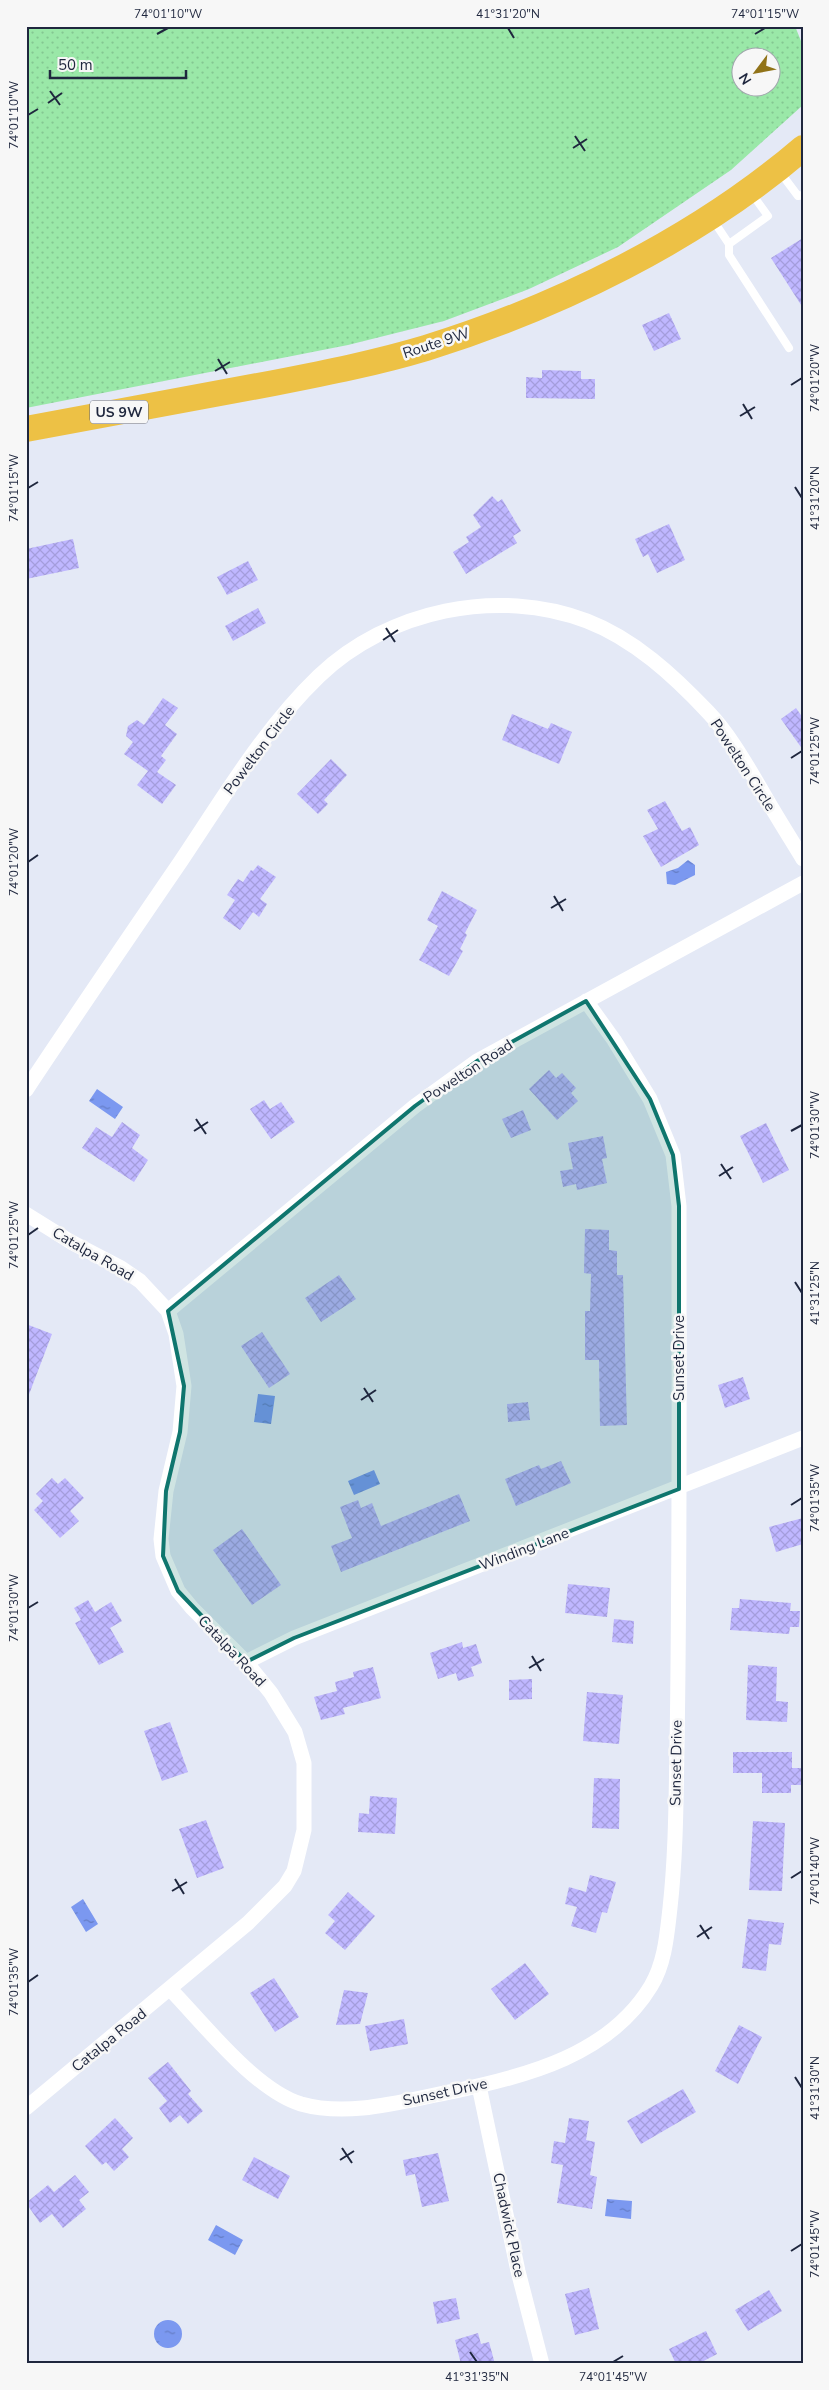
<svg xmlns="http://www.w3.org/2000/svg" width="829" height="2390" viewBox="0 0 829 2390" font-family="'Nunito Sans',sans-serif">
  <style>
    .grass { fill: url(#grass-dots); fill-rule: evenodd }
    .water { fill: url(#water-ripples) }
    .building { fill: url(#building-cross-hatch) }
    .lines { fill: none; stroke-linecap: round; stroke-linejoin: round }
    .lane { stroke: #fff; stroke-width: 8 }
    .street { stroke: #fff; stroke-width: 15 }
    .highway { stroke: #edc145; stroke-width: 26 }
    .marked { fill: #0f766e; fill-opacity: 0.2; stroke: #0f766e; stroke-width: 4; stroke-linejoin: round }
    .ticks { fill: none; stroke: #1f273e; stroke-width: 2 }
    .labels { text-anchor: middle; stroke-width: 5; stroke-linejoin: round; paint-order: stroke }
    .shield { fill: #f7f7f7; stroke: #606576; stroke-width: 1 }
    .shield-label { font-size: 14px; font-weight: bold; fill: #1f273e }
    .street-label { font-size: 15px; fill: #1f273e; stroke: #f7f7f7 }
    .neatline { fill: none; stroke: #1f273e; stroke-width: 2 }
    .ticks-label { font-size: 12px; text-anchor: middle; fill: #1f273e }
  </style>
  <defs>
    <pattern id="grass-dots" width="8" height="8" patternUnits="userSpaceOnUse" patternTransform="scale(1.25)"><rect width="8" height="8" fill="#9ae8a8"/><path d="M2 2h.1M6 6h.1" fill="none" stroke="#84c792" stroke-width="1.8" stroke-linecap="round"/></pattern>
    <pattern id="water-ripples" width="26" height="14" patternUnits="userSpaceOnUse" patternTransform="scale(1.25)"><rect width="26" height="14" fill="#7b98f0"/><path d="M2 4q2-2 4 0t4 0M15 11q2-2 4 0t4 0" fill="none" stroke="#647cc4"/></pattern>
    <pattern id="building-cross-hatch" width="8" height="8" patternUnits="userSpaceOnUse" patternTransform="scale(1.25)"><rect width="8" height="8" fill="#bfb7ff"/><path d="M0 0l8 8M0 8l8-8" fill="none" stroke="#a49ddc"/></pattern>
  </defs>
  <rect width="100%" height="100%" fill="#e4e9f6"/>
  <!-- grass -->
  <path class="grass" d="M26 26H795L803 46V105L731 170 618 247 529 289 444 321 348 345 26 408ZM742 58H772V88H742Z"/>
  <!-- water -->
  <path class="water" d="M688 860 695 865V875L675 885 667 884 666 872 678 868Z
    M97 1089 123 1107 115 1119 89 1101Z
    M258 1394 275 1396 271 1424 254 1422Z
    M374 1470 380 1484 354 1495 348 1481Z
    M83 1899 98 1924 86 1932 71 1907Z
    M607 2199 632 2201 631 2219 605 2216Z
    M216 2225 243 2240 235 2255 208 2240Z
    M154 2334a14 14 0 1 1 28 0a14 14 0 1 1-28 0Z"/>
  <!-- building -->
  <path class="building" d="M803 238V308L771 258Z
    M669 313 681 339 654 351 642 325Z
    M542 370 581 371V379H595V399L526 398V377L542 378Z
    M492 496 498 502 502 499 521 531 513 536 517 543 466 574 453 552 469 542 466 537 481 527 473 515Z
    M669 524 685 560 657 573 648 554 643 557 635 539Z
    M73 539 79 568 26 579V549Z
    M248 561 258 580 227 595 217 577Z
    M258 608 266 623 233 641 225 626Z
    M163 698 178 708 165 725 177 734 161 756 166 760 157 772 176 785 162 804 137 785 148 771 124 754 133 742 126 736 128 726 137 720 144 725Z
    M796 708 803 718V750L781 719Z
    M512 714 548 729 551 723 572 732 559 764 502 740Z
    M331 759 347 775 324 800 328 804 318 814 297 794Z
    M665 801 682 831 690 827 699 845 661 867 643 836 658 829 647 810Z
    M258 865 276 877 260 899 267 904 259 917 253 912 240 930 223 918 235 900 227 895 238 879 243 882 251 870 253 871Z
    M442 891 477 910 465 933 467 935 460 949 463 951 449 976 419 960 438 926 427 920Z
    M549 1070 556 1078 562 1073 576 1088 571 1093 578 1101 557 1120 529 1089Z
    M264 1100 270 1109 281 1102 295 1122 271 1139 250 1109Z
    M523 1110 531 1130 511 1138 502 1119Z
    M122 1122 140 1135 132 1148 148 1160 134 1182 82 1148 96 1127 112 1137Z
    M766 1123 789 1170 763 1183 740 1136Z
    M603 1136 607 1158 602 1159 607 1183 577 1190 576 1184 563 1187 560 1171 573 1169 568 1143Z
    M585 1229 609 1230V1250L617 1251V1275H623L627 1425 600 1426 599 1360H585V1311H590L591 1274 584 1273Z
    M339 1275 356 1299 321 1322 305 1298Z
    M26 1324 52 1334 28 1397H26Z
    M262 1332 290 1374 269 1388 241 1346Z
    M743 1377 750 1399 725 1408 718 1385Z
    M528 1402 530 1420 508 1422 507 1404Z
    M561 1461 571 1483 516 1506 505 1479 539 1465 541 1469Z
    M52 1478 58 1484 65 1478 84 1498 70 1511 79 1521 60 1538 34 1510 43 1501 36 1494Z
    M459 1494 470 1521 341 1572 331 1546 352 1538 340 1507 358 1500 361 1508 372 1503 381 1526Z
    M803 1518V1544L776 1552 769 1527Z
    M242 1529 281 1585 252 1605 213 1550Z
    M568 1584 610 1588 607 1617 565 1613Z
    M740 1599 791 1603 790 1611H800L799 1627H790L789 1634 730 1630 732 1608H739Z
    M88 1600 95 1612 111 1602 122 1621 110 1628 124 1652 99 1665 75 1623 81 1620 74 1608Z
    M614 1619 634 1621 633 1644 612 1642Z
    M462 1642 463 1648 476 1644 482 1663 471 1667 474 1676 458 1681 456 1673 438 1679 430 1653Z
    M748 1665 777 1667 776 1701 788 1702 787 1722 746 1720Z
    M373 1667 381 1698 343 1708 345 1714 321 1720 314 1697 337 1691 335 1682 354 1677 353 1672Z
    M532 1679V1699L509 1700V1680Z
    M587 1692 623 1695 619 1744 583 1741Z
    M170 1722 188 1772 162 1781 144 1731Z
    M733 1752H792V1768H802V1785H791V1793H762V1773H733Z
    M594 1778 620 1779 619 1829 592 1828Z
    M370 1796 397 1798 395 1834 358 1832 359 1813 369 1814Z
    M206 1820 224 1868 197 1878 179 1829Z
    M753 1821 785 1823 782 1891 749 1890Z
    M590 1875 616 1882 607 1913 602 1912 596 1933 571 1926 577 1907 565 1904 569 1887 586 1892Z
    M348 1892 375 1916 345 1950 325 1933 335 1921 328 1915Z
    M748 1919 784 1923 781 1945 769 1944 766 1971 742 1968Z
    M525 1963 549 1994 515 2020 491 1989Z
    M274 1978 299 2017 275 2032 250 1993Z
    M344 1990 368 1993 360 2024 336 2025Z
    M404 2019 408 2044 370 2051 365 2026Z
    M739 2025 762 2037 738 2084 715 2071Z
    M168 2062 191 2091 188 2094 203 2111 188 2124 180 2115 170 2123 159 2108 167 2101 148 2078Z
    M683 2089 696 2112 641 2144 627 2121Z
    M115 2118 133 2138 122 2149 129 2157 114 2171 106 2162 102 2165 85 2146Z
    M569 2118 589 2121 586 2140 595 2142 590 2175 597 2177 592 2209 557 2203 563 2165 551 2163 554 2141 565 2143Z
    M438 2153 449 2201 422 2207 415 2174 406 2176 403 2160Z
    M254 2157 290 2176 278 2199 242 2180Z
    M75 2175 89 2192 79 2200 86 2209 63 2228 52 2214 40 2223 26 2203 48 2185 54 2192Z
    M589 2288 599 2329 575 2335 565 2294Z
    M769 2290 782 2311 748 2331 735 2310Z
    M456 2298 460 2319 437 2324 433 2302Z
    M706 2331 717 2354 698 2364H676L669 2349Z
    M478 2333 481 2344 489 2342 495 2364H461L455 2340Z"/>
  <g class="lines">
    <!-- lane -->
    <path class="lane" d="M780 172 798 196 803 195
      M713 220 729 244V255L789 348
      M729 244 768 216 752 194"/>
    <!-- street -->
    <path class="street" d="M26 1090C77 1013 129 937 181 861 224 797 263 730 319 676 388 610 498 587 587 621 634 639 674 676 708 712 730 735 746 764 762 791 775 814 789 836 803 859
      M26 1214 71 1242 121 1268 140 1281 168 1311 176 1334 184 1386 180 1432 166 1491 161 1539 163 1556 178 1591 192 1608 246 1662 271 1693 295 1732 304 1763V1830L294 1871 285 1886 248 1923 26 2108
      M168 1311 415 1106 477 1061 803 883
      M246 1662 294 1638 803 1438
      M170 1989C204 2024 255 2090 301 2104 351 2118 406 2100 455 2091 528 2076 610 2054 651 1986 665 1963 667 1934 670 1908 676 1854 676 1800 677 1746 680 1566 679 1386 679 1206L673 1155 650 1099 614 1040 586 1001
      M479 2086 518 2271 542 2364"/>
    <!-- highway -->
    <path class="highway" d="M26 429C109 414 192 399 274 383 325 373 376 363 426 348 558 307 697 239 803 148"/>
  </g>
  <!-- marked area -->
  <path class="marked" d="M586 1001 650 1099 673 1155 679 1206V1489L294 1638 246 1662 178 1591 163 1556 166 1491 180 1432 184 1386 168 1311 415 1106 477 1061Z"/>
  <!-- ticks -->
  <path class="ticks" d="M508 28 514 38M157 34 168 28M755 34 765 28M50 91 60 105M48 103 62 93M28 115 38 109M575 136 585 151M573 148 587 139M218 359 227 374M215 371 230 362M791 385 802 378M743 404 752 419M740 416 755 407M795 487 802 498M28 488 38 482M386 628 395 642M383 640 398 630M791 758 802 751M28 862 38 855M554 896 563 911M551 908 566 899M196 1119 206 1134M194 1131 208 1122M791 1131 802 1125M721 1164 731 1179M719 1176 733 1167M28 1235 38 1228M795 1282 802 1293M364 1388 373 1402M361 1400 376 1390M791 1505 802 1498M28 1608 38 1602M532 1656 541 1671M529 1668 544 1659M791 1878 802 1871M175 1879 184 1894M172 1891 187 1882M700 1925 709 1939M697 1937 712 1927M28 1982 38 1975M795 2077 802 2088M342 2148 352 2163M340 2160 354 2151M791 2251 802 2244M470 2352 477 2362M613 2362 623 2356"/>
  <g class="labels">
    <!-- shield labels -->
    <rect class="shield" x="90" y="400.5" width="58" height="23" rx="4"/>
    <g class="shield-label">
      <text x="119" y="417">US 9W</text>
    </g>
    <!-- street labels -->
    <g class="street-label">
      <text transform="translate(436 343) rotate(-18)" y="5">Route 9W</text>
      <text transform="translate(259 750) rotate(-53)" y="5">Powelton Circle</text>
      <text transform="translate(743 765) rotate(57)" y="5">Powelton Circle</text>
      <text transform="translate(468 1071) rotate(-33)" y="5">Powelton Road</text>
      <text transform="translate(93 1254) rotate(30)" y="5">Catalpa Road</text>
      <text transform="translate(679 1358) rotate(-90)" y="5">Sunset Drive</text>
      <text transform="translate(524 1549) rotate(-21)" y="5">Winding Lane</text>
      <text transform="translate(232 1651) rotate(47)" y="5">Catalpa Road</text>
      <text transform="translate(676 1763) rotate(-89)" y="5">Sunset Drive</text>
      <text transform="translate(109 2040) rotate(-39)" y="5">Catalpa Road</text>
      <text transform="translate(445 2092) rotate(-12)" y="5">Sunset Drive</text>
      <text transform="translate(509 2225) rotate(78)" y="5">Chadwick Place</text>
    </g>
  </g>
  <!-- border -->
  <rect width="829" height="2390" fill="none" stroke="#f7f7f7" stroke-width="55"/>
  <!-- north arrow -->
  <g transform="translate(756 72) rotate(238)"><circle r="24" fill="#f7f7f7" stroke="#a1a4ad"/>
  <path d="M0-4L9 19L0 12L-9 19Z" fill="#917319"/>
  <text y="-8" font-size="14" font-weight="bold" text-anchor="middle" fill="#1f273e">N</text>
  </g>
  <!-- scale -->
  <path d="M50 70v8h136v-8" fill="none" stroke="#1f273e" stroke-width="2.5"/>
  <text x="58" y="70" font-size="15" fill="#1f273e" stroke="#f7f7f7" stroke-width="4" paint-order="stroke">50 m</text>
  <rect x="28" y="28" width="774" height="2334" class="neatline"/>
  <g class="ticks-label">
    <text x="168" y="18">74°01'10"W</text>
    <text x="508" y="18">41°31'20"N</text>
    <text x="765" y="18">74°01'15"W</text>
    <text transform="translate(14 115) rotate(-90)" y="4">74°01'10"W</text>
    <text transform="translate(815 378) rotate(-90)" y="4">74°01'20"W</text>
    <text transform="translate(14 488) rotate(-90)" y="4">74°01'15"W</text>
    <text transform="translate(815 498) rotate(-90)" y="4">41°31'20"N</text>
    <text transform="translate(815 751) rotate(-90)" y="4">74°01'25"W</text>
    <text transform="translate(14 862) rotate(-90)" y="4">74°01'20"W</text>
    <text transform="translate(815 1125) rotate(-90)" y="4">74°01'30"W</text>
    <text transform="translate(14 1235) rotate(-90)" y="4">74°01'25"W</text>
    <text transform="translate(815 1293) rotate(-90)" y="4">41°31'25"N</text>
    <text transform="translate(815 1498) rotate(-90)" y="4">74°01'35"W</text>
    <text transform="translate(14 1608) rotate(-90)" y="4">74°01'30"W</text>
    <text transform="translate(815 1871) rotate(-90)" y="4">74°01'40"W</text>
    <text transform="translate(14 1982) rotate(-90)" y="4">74°01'35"W</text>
    <text transform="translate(815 2088) rotate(-90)" y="4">41°31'30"N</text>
    <text transform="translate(815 2244) rotate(-90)" y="4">74°01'45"W</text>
    <text x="477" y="2381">41°31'35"N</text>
    <text x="613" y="2381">74°01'45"W</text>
  </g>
</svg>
